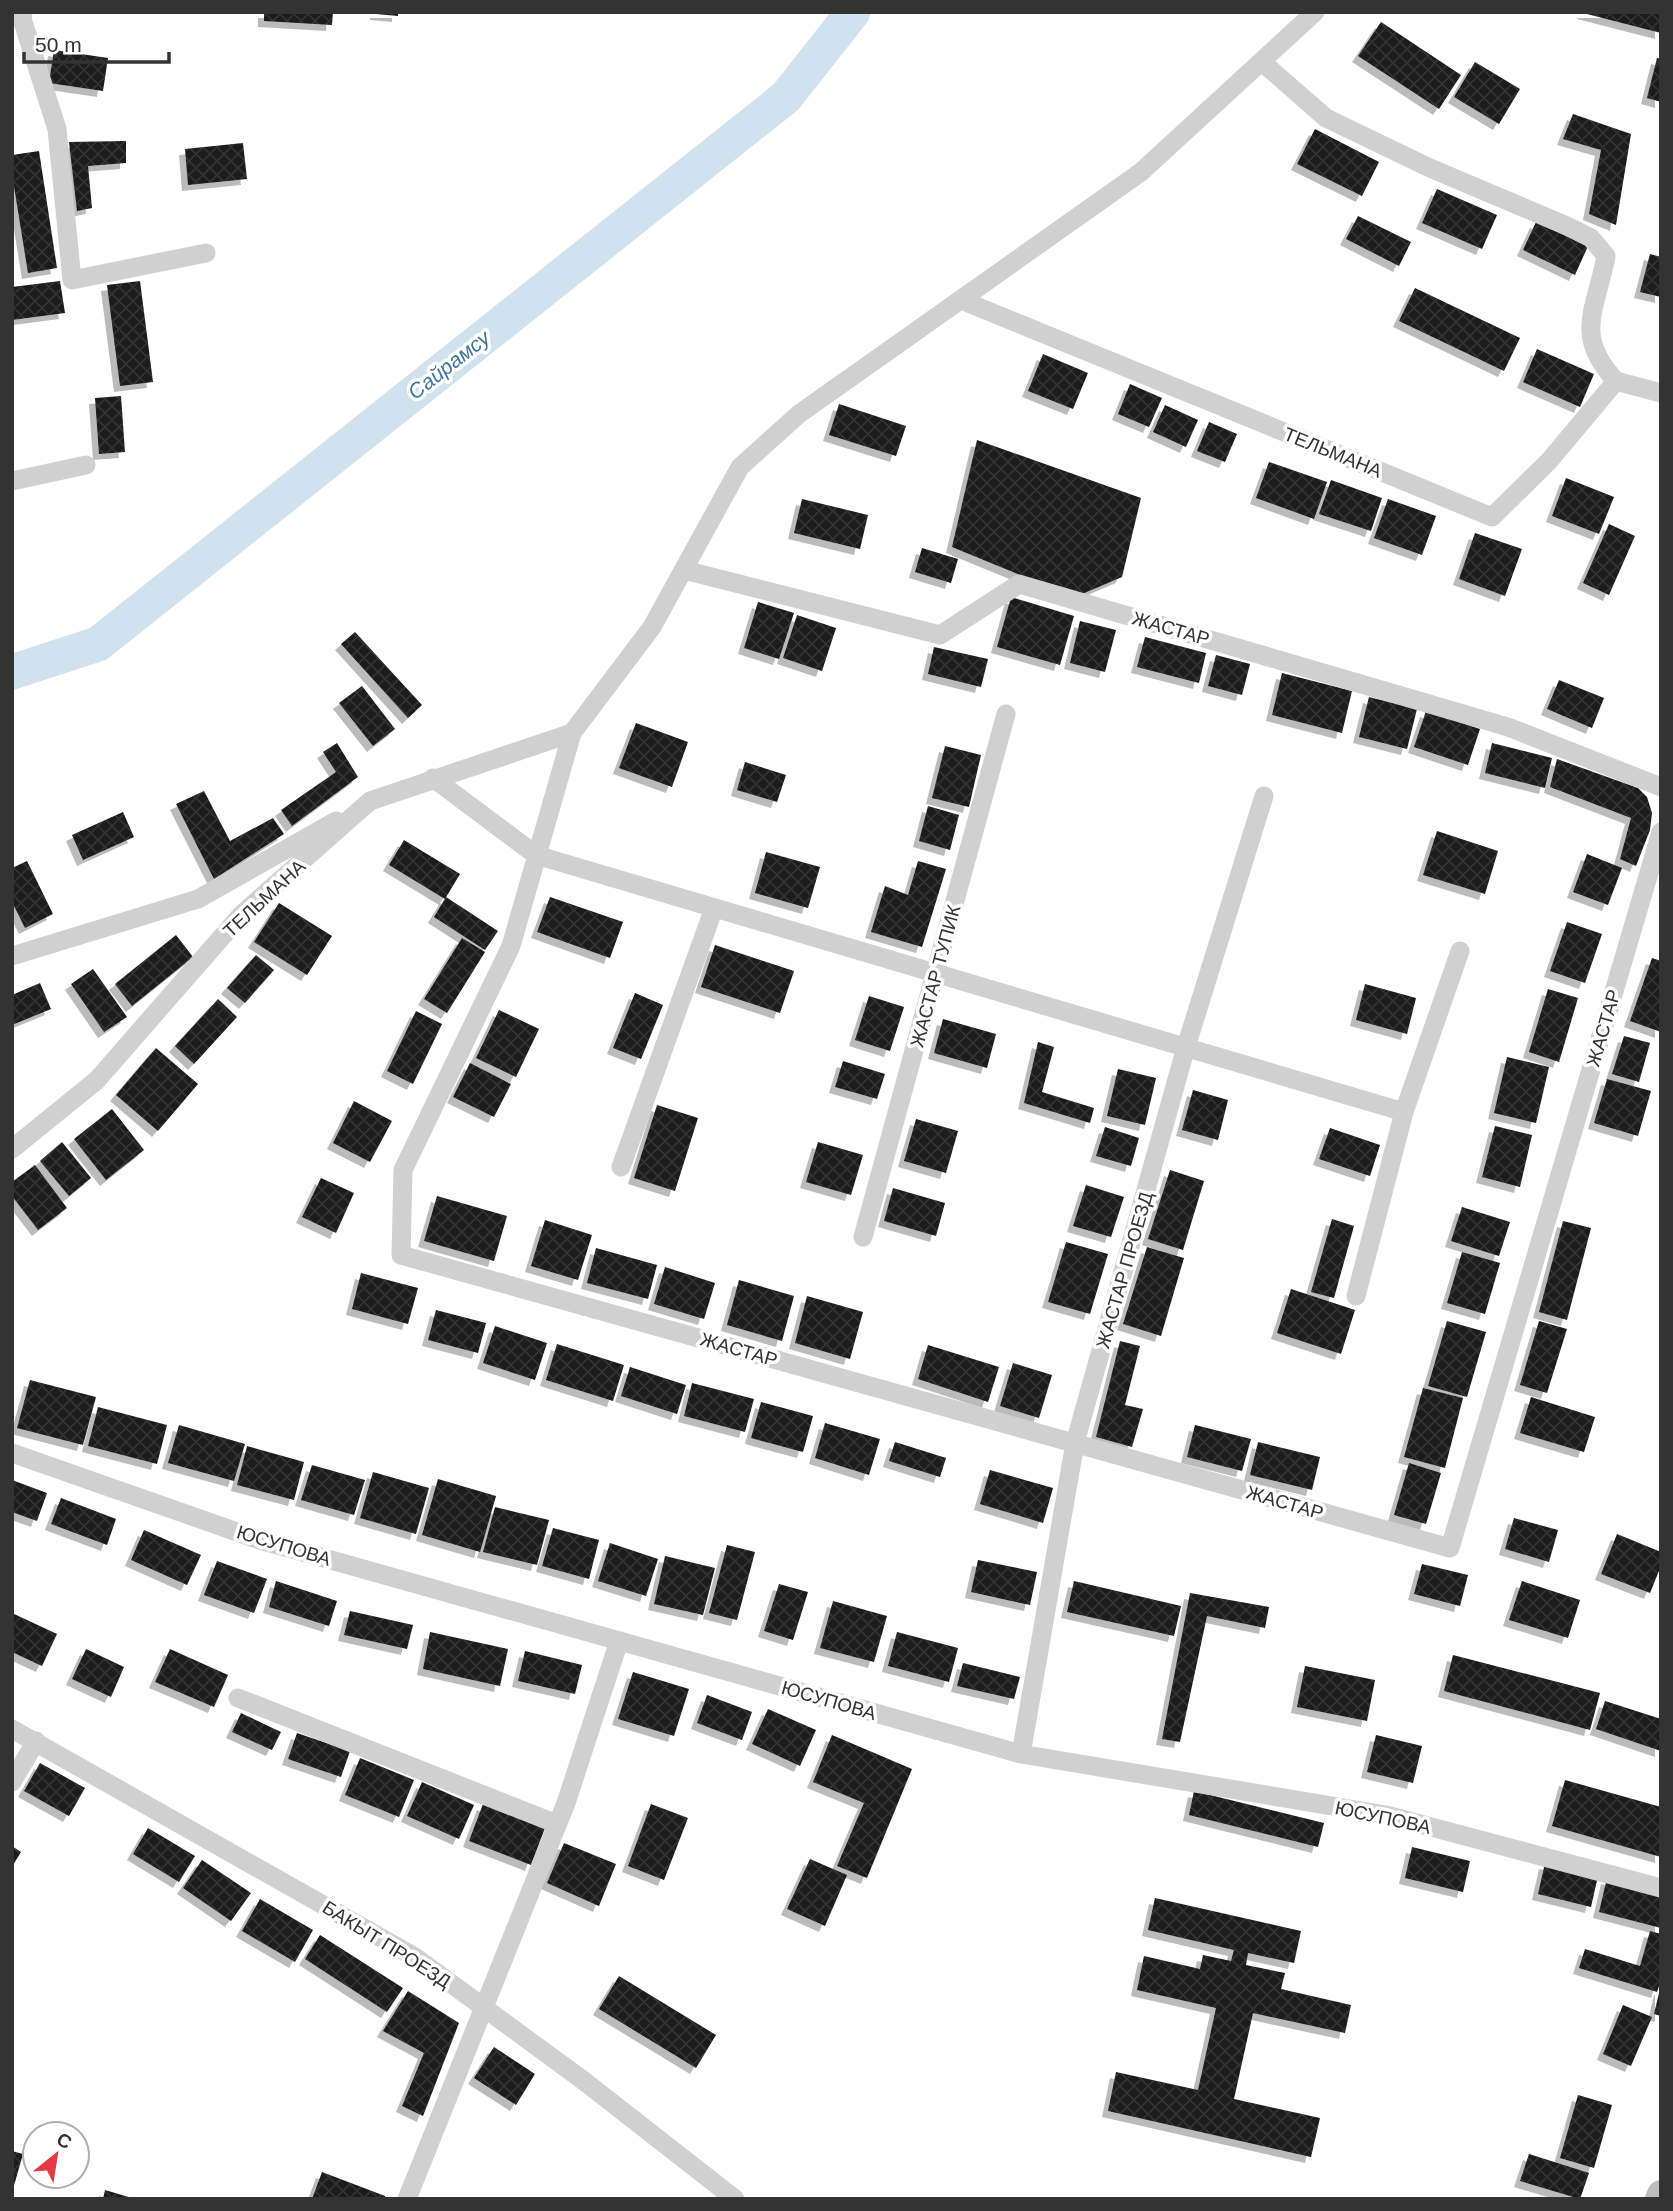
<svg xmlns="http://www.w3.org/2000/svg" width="1673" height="2211" viewBox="0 0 1673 2211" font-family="Arial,sans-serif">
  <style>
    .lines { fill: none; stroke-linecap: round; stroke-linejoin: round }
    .river { stroke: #cfe2ee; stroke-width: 35 }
    .building { fill: url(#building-cross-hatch); filter: url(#shadow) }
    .minor { stroke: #d0d0d0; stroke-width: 19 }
    .secondary { stroke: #bdbdbd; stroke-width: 28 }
    .labels { text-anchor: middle; stroke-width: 7; stroke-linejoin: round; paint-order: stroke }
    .street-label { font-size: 19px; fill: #333; stroke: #fff }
    .water-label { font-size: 21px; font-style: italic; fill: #3f7597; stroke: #fff }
  </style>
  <defs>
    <pattern id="building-cross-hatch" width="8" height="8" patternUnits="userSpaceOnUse" patternTransform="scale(1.75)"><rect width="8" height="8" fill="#1a1a1a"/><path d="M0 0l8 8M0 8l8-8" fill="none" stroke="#333"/></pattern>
    <filter id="shadow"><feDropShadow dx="-6" dy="6" stdDeviation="0" flood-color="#0004"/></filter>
  </defs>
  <rect width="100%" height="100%" fill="#fff"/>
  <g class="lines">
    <!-- river -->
    <path class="river" d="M12 672 98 644 786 97 853 12"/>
  </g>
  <!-- building -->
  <path class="building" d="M264 12H333L332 25 264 21Z
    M376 12H398V16L376 14Z
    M1661 12V33L1583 13V12Z
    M1381 22 1461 75 1439 109 1358 56Z
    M54 50 108 58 103 91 49 83Z
    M1657 58 1661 59V102L1647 98Z
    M1475 62 1520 89 1499 124 1454 97Z
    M1573 114 1631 134 1616 225 1589 214 1601 150 1563 139Z
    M1315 129 1379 162 1362 196 1297 164Z
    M126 141V163L88 166 92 208 77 211 69 142Z
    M243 143 247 179 188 185 185 149Z
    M39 151 57 268 28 273 12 174V155Z
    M1437 189 1497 215 1482 249 1422 223Z
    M1358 216 1411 242 1399 266 1346 239Z
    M1536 222 1588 246 1575 275 1523 250Z
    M1650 254 1661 257V297L1640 292Z
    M60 281 65 313 12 320V287Z
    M140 281 153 382 120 386 107 285Z
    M1415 288 1520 338 1504 371 1399 321Z
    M1537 349 1594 374 1580 407 1523 382Z
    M1043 354 1088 373 1073 409 1028 391Z
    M1130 384 1162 398 1149 427 1118 414Z
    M121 396 125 452 99 454 95 398Z
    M839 404 906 426 896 456 829 435Z
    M1165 405 1198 420 1186 447 1153 432Z
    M1209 422 1237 434 1225 462 1197 451Z
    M977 440 1141 498 1122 577 1082 594 1037 582 952 547Z
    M1269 462 1327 482 1314 519 1256 498Z
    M1566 478 1614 497 1599 534 1552 516Z
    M1331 480 1382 498 1371 531 1319 514Z
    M802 499 868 515 860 549 794 533Z
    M1388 499 1436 516 1422 555 1374 538Z
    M1609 524 1635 536 1609 595 1583 583Z
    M1475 533 1522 549 1505 596 1459 579Z
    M922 548 958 559 951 583 915 572Z
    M1011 597 1074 616 1060 665 997 647Z
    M758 602 794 613 779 659 744 648Z
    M797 615 836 628 822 671 783 658Z
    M1080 621 1116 630 1105 672 1070 663Z
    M355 632 422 705 408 718 341 644Z
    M1145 637 1206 653 1199 683 1137 667Z
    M934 647 988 659 981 687 928 674Z
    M1216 655 1250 664 1242 695 1208 686Z
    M1282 673 1352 691 1342 733 1272 715Z
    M1559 680 1604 698 1592 728 1547 709Z
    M362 686 395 729 373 746 339 703Z
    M1369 697 1417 709 1407 749 1359 737Z
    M1426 711 1480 729 1468 765 1414 747Z
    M636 723 688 742 672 787 619 768Z
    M337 743 358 777 292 826 281 810 336 772 323 752Z
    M1492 743 1552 758 1545 788 1485 773Z
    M945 746 981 755 969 807 932 798Z
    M1557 759 1638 788 1647 797 1652 813 1650 830 1636 866 1620 859 1631 818 1550 787Z
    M745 762 786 775 777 802 737 790Z
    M204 791 230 841 273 818 284 834 214 879 176 804Z
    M928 806 959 815 950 850 919 841Z
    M123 812 134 837 83 860 72 835Z
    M1437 831 1498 851 1485 894 1423 875Z
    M404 840 460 874 445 899 389 865Z
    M766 852 820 867 808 908 755 893Z
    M1587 854 1622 868 1608 905 1573 892Z
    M27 861 53 914 25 928 12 902V868Z
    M918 861 946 869 922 947 871 932 885 886 908 895Z
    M446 897 498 931 485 950 434 917Z
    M550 897 623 922 610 958 537 932Z
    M279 903 332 936 307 975 254 942Z
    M1567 922 1602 934 1585 983 1550 971Z
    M176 935 193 957 132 1006 115 984Z
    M462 938 485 952 447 1013 424 999Z
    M715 945 794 971 780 1013 701 987Z
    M256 955 274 970 245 1003 227 988Z
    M1652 958 1661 961V1032L1630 1021Z
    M93 969 127 1017 104 1032 71 984Z
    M40 983 51 1009 12 1025V995Z
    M1365 984 1416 998 1407 1034 1356 1020Z
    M1548 989 1578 998 1559 1062 1529 1052Z
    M635 993 663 1005 641 1059 613 1048Z
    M869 996 904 1007 890 1051 855 1040Z
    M218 999 237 1017 194 1064 175 1046Z
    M499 1010 539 1029 516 1077 476 1058Z
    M416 1011 442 1024 413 1084 387 1071Z
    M943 1019 996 1034 987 1068 934 1053Z
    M1624 1036 1650 1043 1639 1082 1612 1074Z
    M1038 1042 1054 1047 1042 1092 1094 1108 1090 1123 1024 1103Z
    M156 1048 198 1084 158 1131 116 1095Z
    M1507 1057 1549 1067 1536 1123 1494 1113Z
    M843 1061 885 1074 877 1099 835 1087Z
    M470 1063 511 1084 494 1117 453 1097Z
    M1118 1069 1156 1078 1145 1125 1107 1116Z
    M1607 1079 1651 1091 1638 1136 1594 1123Z
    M1193 1090 1228 1100 1218 1140 1182 1130Z
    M354 1101 392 1121 370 1162 333 1143Z
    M657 1105 698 1118 675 1191 634 1178Z
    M112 1109 144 1150 106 1180 74 1139Z
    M916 1119 958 1131 946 1173 904 1161Z
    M1495 1126 1532 1135 1520 1187 1482 1177Z
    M1105 1127 1139 1138 1131 1166 1096 1156Z
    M1330 1128 1380 1145 1370 1176 1319 1159Z
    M62 1142 91 1178 69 1196 40 1161Z
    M818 1142 863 1155 851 1195 806 1182Z
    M35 1165 67 1208 38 1230 12 1196V1182Z
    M1170 1170 1204 1181 1183 1250 1148 1239Z
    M321 1178 354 1193 336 1233 302 1217Z
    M1086 1185 1124 1197 1111 1237 1073 1226Z
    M893 1188 945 1203 936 1236 884 1221Z
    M437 1196 507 1216 494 1261 424 1241Z
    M1462 1207 1510 1222 1499 1256 1451 1241Z
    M1332 1219 1354 1226 1334 1298 1311 1292Z
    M545 1220 592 1235 578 1280 531 1266Z
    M1563 1221 1591 1228 1567 1320 1539 1312Z
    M1066 1242 1108 1254 1090 1314 1048 1302Z
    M1147 1247 1184 1258 1161 1336 1123 1324Z
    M596 1248 657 1265 648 1299 587 1283Z
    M1462 1252 1500 1263 1485 1314 1447 1303Z
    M665 1267 715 1283 704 1319 654 1304Z
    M361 1273 418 1288 408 1324 352 1309Z
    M739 1280 794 1296 782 1341 727 1325Z
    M1291 1289 1355 1310 1341 1354 1277 1333Z
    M807 1296 863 1312 850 1359 795 1343Z
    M436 1310 486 1323 478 1353 428 1340Z
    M1447 1321 1486 1332 1467 1397 1428 1386Z
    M1539 1321 1567 1329 1547 1393 1520 1385Z
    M495 1326 547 1343 535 1380 483 1363Z
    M1120 1341 1140 1346 1125 1405 1143 1409 1132 1447 1096 1437Z
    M557 1344 624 1365 613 1401 546 1380Z
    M928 1345 999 1367 988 1402 918 1379Z
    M1013 1363 1052 1375 1039 1418 1000 1406Z
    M630 1367 686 1385 677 1414 621 1396Z
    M30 1380 96 1397 83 1445 17 1428Z
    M692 1383 754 1399 745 1432 684 1416Z
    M1423 1388 1463 1398 1445 1468 1404 1457Z
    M1531 1397 1595 1417 1584 1452 1520 1433Z
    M761 1402 813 1416 803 1452 751 1438Z
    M98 1407 167 1425 157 1464 88 1446Z
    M825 1423 880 1439 869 1475 815 1458Z
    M179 1425 245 1444 234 1481 168 1463Z
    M1195 1425 1251 1439 1242 1471 1187 1457Z
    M895 1442 946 1458 940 1477 889 1461Z
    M1258 1442 1320 1457 1312 1490 1250 1475Z
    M247 1446 304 1462 294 1500 237 1485Z
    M1409 1463 1441 1473 1426 1524 1394 1515Z
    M312 1465 365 1480 354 1515 301 1500Z
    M990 1470 1053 1488 1043 1523 980 1504Z
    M373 1472 429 1488 416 1534 360 1518Z
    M438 1479 496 1496 480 1552 422 1535Z
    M12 1480 47 1493 37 1521 12 1512Z
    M61 1498 116 1519 107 1545 51 1524Z
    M495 1507 549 1520 537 1565 483 1552Z
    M1514 1518 1558 1530 1549 1562 1505 1549Z
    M553 1528 599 1540 589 1579 542 1566Z
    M144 1530 201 1555 187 1585 131 1560Z
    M1617 1534 1661 1552V1566L1650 1593 1601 1574Z
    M610 1543 658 1559 646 1596 598 1581Z
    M727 1545 755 1552 737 1620 709 1613Z
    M665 1556 715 1568 703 1615 654 1604Z
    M978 1560 1037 1572 1030 1605 971 1592Z
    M217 1561 267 1579 254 1613 204 1595Z
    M1422 1564 1468 1575 1460 1606 1414 1594Z
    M276 1581 337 1601 329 1626 269 1607Z
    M1074 1581 1181 1606 1174 1636 1067 1612Z
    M1522 1581 1580 1600 1568 1638 1509 1620Z
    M779 1584 808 1592 793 1640 764 1631Z
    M1190 1593 1269 1607 1265 1628 1207 1616 1180 1742 1162 1739Z
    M833 1601 887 1616 874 1662 820 1648Z
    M350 1611 413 1625 407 1649 344 1635Z
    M12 1613 57 1634 42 1666 12 1652Z
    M430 1632 508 1649 500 1686 423 1669Z
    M897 1632 958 1648 949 1682 888 1666Z
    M86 1649 124 1667 111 1697 72 1679Z
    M170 1649 228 1675 214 1707 155 1682Z
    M525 1651 582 1665 575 1694 518 1681Z
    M1453 1655 1600 1693 1590 1730 1444 1691Z
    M963 1663 1020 1677 1014 1699 957 1686Z
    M1305 1666 1375 1680 1367 1721 1297 1707Z
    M633 1672 689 1689 674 1736 618 1719Z
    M707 1695 752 1712 742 1740 697 1723Z
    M1605 1701 1661 1719V1751L1596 1729Z
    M768 1709 816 1730 800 1766 752 1744Z
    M241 1713 281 1732 272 1750 232 1732Z
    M297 1733 350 1751 341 1777 288 1759Z
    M832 1735 912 1769 867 1878 837 1866 864 1803 813 1782Z
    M1376 1735 1422 1746 1413 1783 1367 1772Z
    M360 1758 414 1780 399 1817 345 1795Z
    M40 1763 85 1788 69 1816 24 1791Z
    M1565 1780 1661 1807V1857L1552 1826Z
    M422 1782 474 1805 459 1839 407 1816Z
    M1194 1791 1324 1823 1318 1847 1189 1815Z
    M483 1804 545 1828 531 1865 469 1841Z
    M651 1804 688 1818 664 1880 628 1866Z
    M148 1828 195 1856 179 1882 133 1854Z
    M564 1843 616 1864 599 1906 547 1883Z
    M12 1846 21 1852 12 1867Z
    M1412 1847 1470 1861 1463 1892 1405 1878Z
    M810 1859 847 1875 825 1926 787 1909Z
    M202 1860 251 1893 231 1921 183 1888Z
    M1545 1863 1598 1876 1591 1907 1538 1894Z
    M1607 1878 1661 1892V1928L1599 1912Z
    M1155 1898 1301 1931 1294 1963 1248 1953 1246 1965 1285 1973 1281 1989 1351 2005 1345 2033 1253 2013 1234 2099 1320 2118 1311 2157 1108 2111 1116 2072 1198 2090 1216 2008 1137 1990 1144 1956 1200 1969 1203 1955 1231 1961 1234 1950 1148 1930Z
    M260 1899 313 1930 295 1962 242 1931Z
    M1650 1931 1661 1934V1980L1657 1992 1579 1968 1585 1949 1640 1966Z
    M320 1935 403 1988 387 2012 305 1959Z
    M619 1976 716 2035 696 2068 599 2009Z
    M1660 1989H1661V2016L1654 2014Z
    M408 1991 459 2023 423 2116 402 2106 424 2053 383 2031Z
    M1623 2005 1652 2017 1631 2066 1603 2054Z
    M494 2047 535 2074 516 2105 474 2078Z
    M1578 2095 1612 2105 1594 2168 1560 2158Z
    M12 2151 23 2154 13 2189 12 2188Z
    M1529 2154 1589 2173 1580 2199 1520 2181Z
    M322 2172 385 2196V2199H312Z
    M105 2190 132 2198V2199H103Z"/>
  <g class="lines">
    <!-- minor -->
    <path class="minor" d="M23 12 22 19 57 129 72 280 206 253
      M1315 12 1141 172 799 414 740 467 652 627 572 733 511 946 403 1170 401 1255 1450 1548 1661 832
      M1262 62 1326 118 1430 168 1567 226 1591 238 1606 256C1596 310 1573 335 1616 381
      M961 300 1492 517 1549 461 1616 381 1661 393
      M12 481 86 465
      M684 570 940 635 1019 584 1508 727 1661 787
      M433 778 536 855 1404 1112
      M12 956 198 899 336 821
      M12 1149 97 1080 241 915 370 801 572 733
      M621 1167 714 908
      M863 1237 1006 714
      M1356 1296 1404 1112 1460 951
      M12 1453 260 1540 1021 1754 1386 1815 1661 1888
      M238 1698 557 1824
      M12 1729 415 1957 584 2081 735 2199
      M1021 1754 1075 1443 1186 1047 1264 796
      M12 1782 36 1741
      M407 2199 566 1803 619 1641"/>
    <!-- secondary -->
    <path class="secondary" d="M1659 2199 1661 2194"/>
  </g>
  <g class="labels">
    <!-- street labels -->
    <g class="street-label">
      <text transform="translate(1333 452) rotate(22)" y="7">ТЕЛЬМАНА</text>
      <text transform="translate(1171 628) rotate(16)" y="7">ЖАСТАР</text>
      <text transform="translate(264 898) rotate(-43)" y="7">ТЕЛЬМАНА</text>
      <text transform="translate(935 976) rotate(-75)" y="7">ЖАСТАР ТУПИК</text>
      <text transform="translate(1603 1028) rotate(-74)" y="7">ЖАСТАР</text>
      <text transform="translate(1124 1270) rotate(-74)" y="7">ЖАСТАР ПРОЕЗД</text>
      <text transform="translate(739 1349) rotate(16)" y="7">ЖАСТАР</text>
      <text transform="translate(1285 1502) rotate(16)" y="7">ЖАСТАР</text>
      <text transform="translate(284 1545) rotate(17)" y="7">ЮСУПОВА</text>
      <text transform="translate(829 1700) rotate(16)" y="7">ЮСУПОВА</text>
      <text transform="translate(1383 1817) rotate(12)" y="7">ЮСУПОВА</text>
      <text transform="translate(387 1944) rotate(32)" y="7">БАКЫТ ПРОЕЗД</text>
    </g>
    <!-- water labels -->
    <g class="water-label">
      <text transform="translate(449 365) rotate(-38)" y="7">Сайрамсу</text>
    </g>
  </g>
  <!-- border -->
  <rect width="1673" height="2211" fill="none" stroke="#333333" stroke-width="28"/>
  <!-- north arrow -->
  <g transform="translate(56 2155) rotate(30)"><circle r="33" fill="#ffffff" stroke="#adadad" stroke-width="2"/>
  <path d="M0-5L12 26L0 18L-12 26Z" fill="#e63946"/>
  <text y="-10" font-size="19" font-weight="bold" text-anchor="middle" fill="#333333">С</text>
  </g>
  <!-- scale -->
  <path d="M24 52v10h145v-10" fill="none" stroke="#333333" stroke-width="3.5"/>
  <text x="35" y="52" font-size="21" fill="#333333" stroke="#ffffff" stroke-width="5" paint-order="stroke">50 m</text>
</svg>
